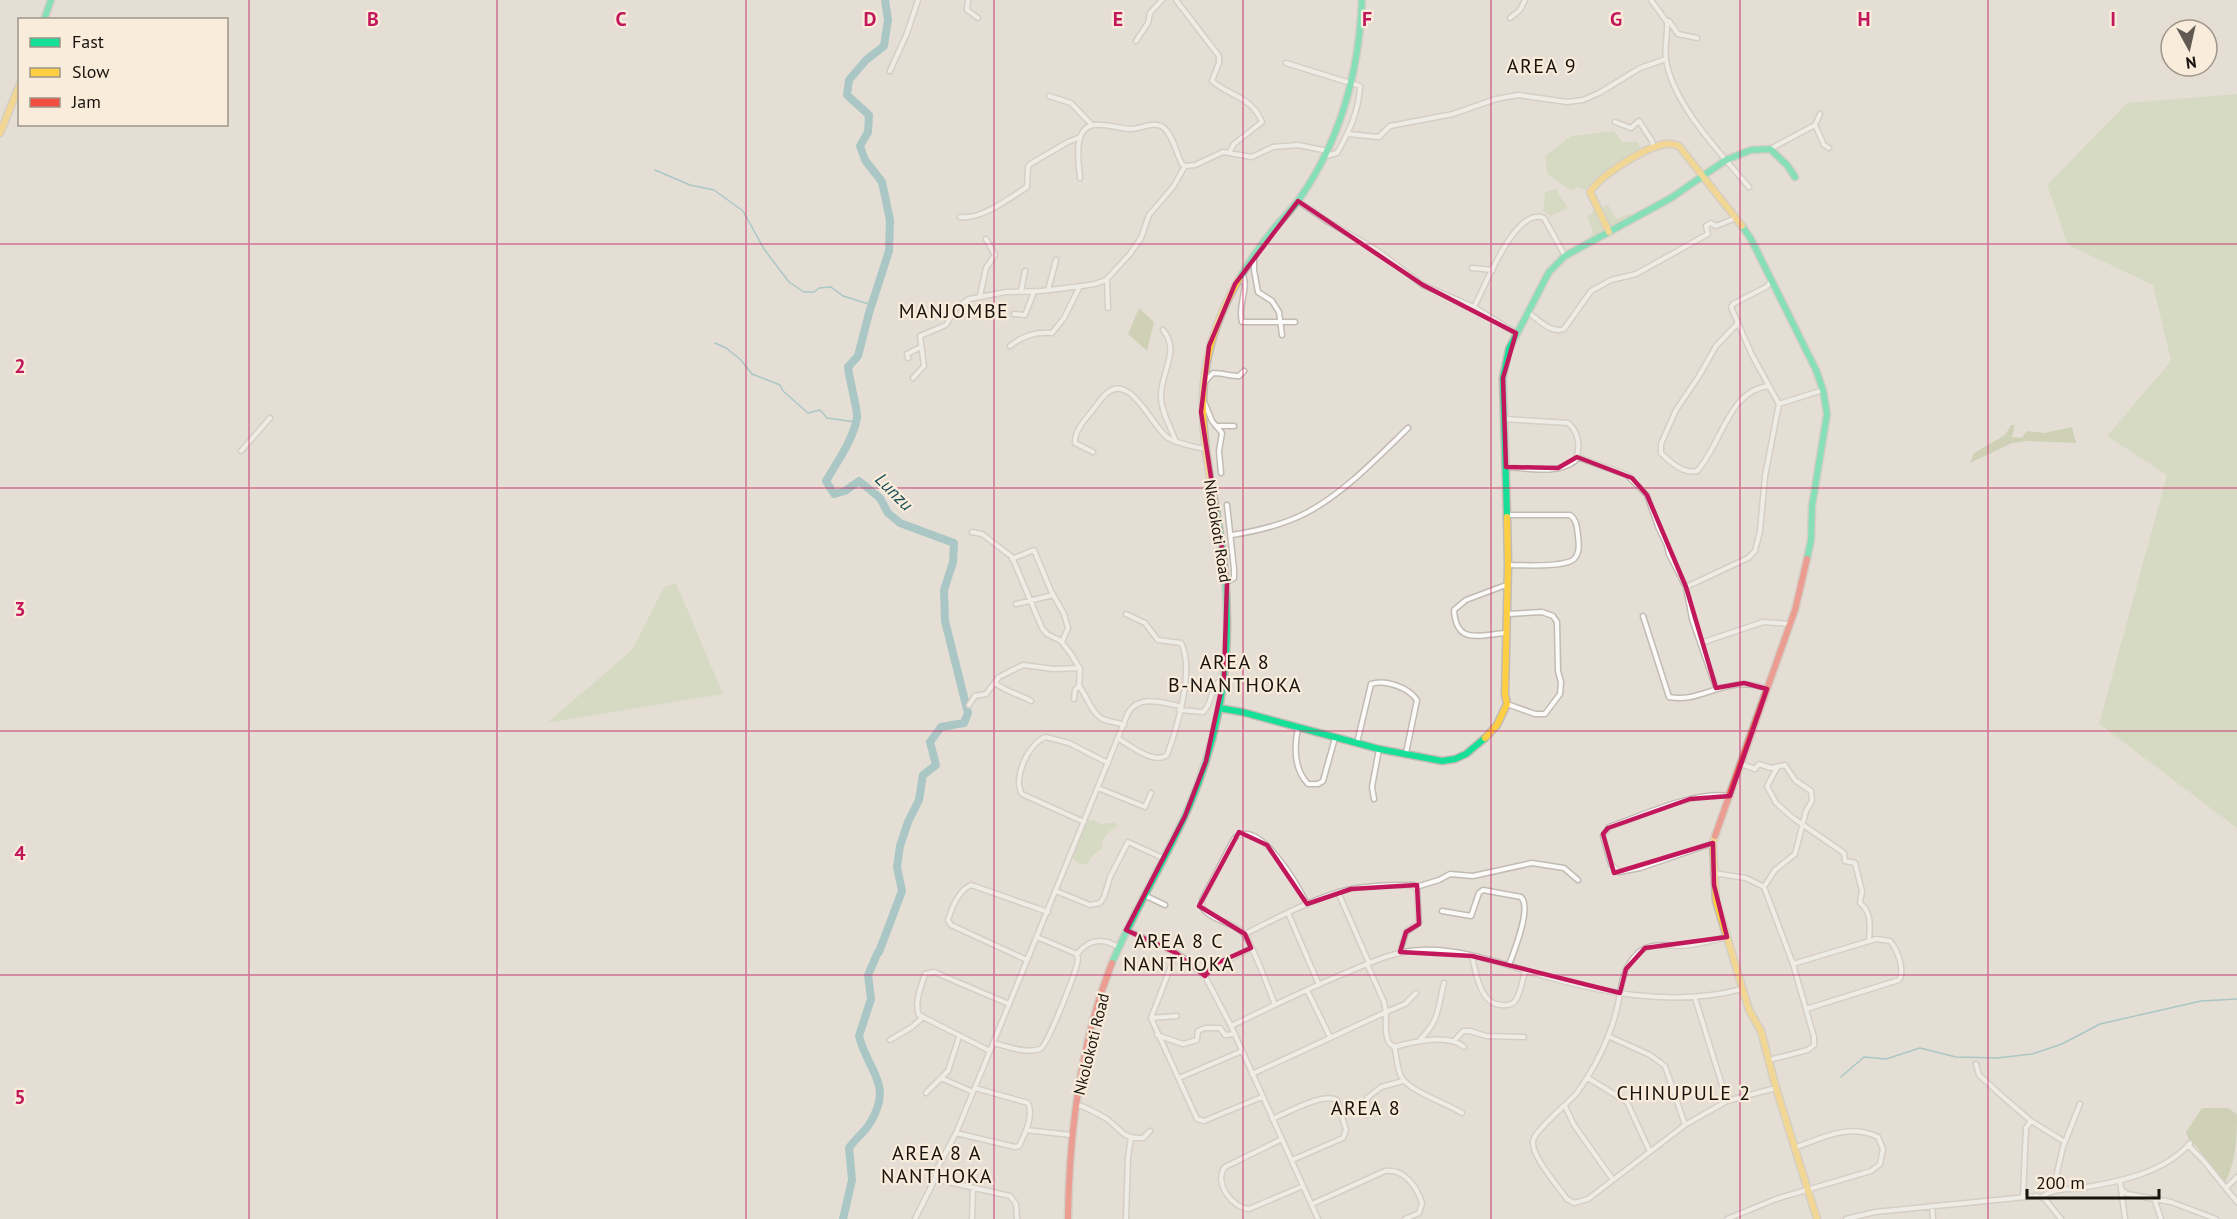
<svg xmlns="http://www.w3.org/2000/svg" width="2237" height="1219" viewBox="0 0 2237 1219" font-family="'PT Sans',sans-serif">
  <style>
    .green { fill: #c6d4ad }
    .forest { fill: #b1c291 }
    .lines { fill: none; stroke-linecap: round; stroke-linejoin: round }
    .stream { stroke: #62abb2; stroke-width: 1.5 }
    .river { stroke: #62abb2; stroke-width: 8 }
    .street-casing { stroke: #c1bbb4; stroke-width: 7 }
    .fast-casing { stroke: #c1bbb4; stroke-width: 9 }
    .slow-casing { stroke: #c1bbb4; stroke-width: 9 }
    .jam-casing { stroke: #c1bbb4; stroke-width: 9 }
    .street { stroke: #fbfaf9; stroke-width: 4 }
    .fast { stroke: #16e098; stroke-width: 6 }
    .slow { stroke: #ffcf43; stroke-width: 6 }
    .jam { stroke: #f24e42; stroke-width: 6 }
    .marked { fill: none; stroke: #c2185b; stroke-width: 4.5; stroke-linejoin: round }
    .grid { fill: none; stroke: #c2185b; stroke-width: 1.5; stroke-opacity: 0.55 }
    .labels { text-anchor: middle; stroke-width: 4.5; stroke-linejoin: round; paint-order: stroke }
    .street-label { font-size: 16px; fill: #18130d; stroke: #f9ecdb }
    .water-label { font-size: 18px; font-style: italic; fill: #165058; stroke: #f9ecdb }
    .quarter-label { font-size: 20px; letter-spacing: 1.5px; fill: #18130d; stroke: #f9ecdb }
    .grid-label { font-size: 20px; text-anchor: middle; font-weight: bold; fill: #c2185b; stroke: #f9ecdb; stroke-width: 4.5; stroke-linejoin: round; paint-order: stroke }
  </style>
  <rect width="100%" height="100%" fill="#e5ded5"/>
  <!-- green -->
  <path class="green" d="M2237 94V828L2099 724 2167 475 2107 436 2171 361 2153 285 2068 245 2047 185 2127 103Z
    M1614 131 1622 142H1638L1641 154 1599 177 1587 191 1578 187 1571 191 1547 174 1545 156 1571 136Z
    M1556 189 1568 208 1551 216 1543 211 1545 192Z
    M1608 205 1617 219 1630 213 1633 217 1610 229 1599 208Z
    M1596 210 1607 231 1594 238 1589 236 1593 233 1587 216Z
    M676 583 723 694 547 723 632 650 664 587Z
    M1086 820H1094L1101 824 1116 822 1117 827C1108 831 1101 839 1102 849L1094 854 1087 864C1079 864 1074 863 1072 855Z"/>
  <!-- forest -->
  <path class="forest" d="M1139 308 1154 322 1147 351 1128 334Z
    M2011 425H2015L2012 437 2022 438 2027 431 2044 433 2072 427 2076 443 2027 441 2012 443 1970 463 1974 453 2005 435Z
    M2202 1108H2228L2237 1114C2237 1137 2236 1162 2225 1183L2195 1145 2190 1143 2186 1132Z"/>
  <g class="lines">
    <!-- stream -->
    <path class="stream" d="M655 170 690 185 714 190 743 211 764 249 789 282 804 292H814L819 288 831 287 843 296 872 305
      M715 343 726 348 740 359 752 374 780 385 783 391 808 413 820 410 827 418 855 422
      M1841 1077 1864 1057 1886 1059 1920 1048 1956 1057 1997 1058 2032 1054 2062 1044 2100 1024 2201 1001 2237 999"/>
    <!-- river -->
    <path class="river" d="M879 952 902 891 897 867 900 846 908 822 919 800 923 775 936 765 930 742 941 727 964 723 968 713 945 621 944 590 953 562 954 543 900 523 888 513 880 498 859 481 845 491 834 494 826 481C837 462 853 440 857 418 858 411 849 378 848 367L858 356 869 313 889 251 890 220 882 182 865 160 860 146 868 132 869 115 847 95 849 80 866 60 884 46 888 20 885 0
      M843 1219 852 1180 849 1148C855 1139 864 1133 870 1123 894 1084 868 1072 859 1036L871 999 868 975 878 952"/>
    <defs>
      <path id="street" d="M968 0 967 10 978 18
        M1176 0 1219 56V63L1212 81C1231 97 1251 96 1262 122L1234 144 1229 153
        M1651 0 1667 22C1668 34 1664 47 1666 59 1672 103 1720 153 1749 187
        M1510 18 1520 10 1525 0
        M1669 21 1678 34 1697 38
        M1136 41 1148 23 1150 13 1162 0
        M1286 63 1360 86C1359 111 1349 132 1337 153L1326 156
        M890 71 907 33 918 0
        M1049 96 1071 103 1092 125
        M1820 114 1815 125 1824 145 1829 148
        M1615 122 1631 128 1639 121 1652 141 1654 148
        M1348 134 1379 137 1390 126 1453 114 1496 99 1518 95 1567 102 1583 100 1599 93 1640 68 1666 59
        M1770 149 1815 125
        M1080 178C1079 163 1072 128 1094 125 1106 123 1119 129 1131 129 1141 129 1154 121 1163 127 1173 135 1176 153 1182 164L1185 166 1195 165 1223 152 1252 157 1273 147 1298 145 1328 151
        M1298 201 1327 221 1378 251 1423 285 1474 307 1516 333
        M960 217C981 220 1010 198 1027 187L1028 167 1030 164 1068 142 1080 137
        M1254 256V270L1258 292 1272 301 1279 312 1282 335
        M1472 268 1493 270
        M1242 273C1250 288 1237 304 1242 322H1295
        M1107 279 1108 308
        M1048 290 1056 260
        M1021 291 1025 271
        M980 296 986 268 995 255 986 239
        M1474 307C1485 287 1515 206 1544 218L1565 256
        M1527 311C1537 319 1551 334 1564 329L1591 291 1611 280 1636 274 1708 234 1706 226 1711 223 1716 226 1736 218
        M1014 314 1025 315 1034 292
        M1738 323 1716 346 1699 376 1676 410 1661 444V453C1670 462 1683 474 1697 471 1721 446 1728 390 1769 386
        M1163 330C1181 351 1160 373 1161 397 1161 412 1171 427 1176 442
        M1010 346C1024 335 1036 332 1052 333L1064 318 1080 286
        M908 358 907 354 921 347
        M913 378 924 366 920 336 946 325 956 308 969 299 1006 292 1041 291 1082 286 1095 284 1106 280 1130 254 1141 238 1149 215 1173 187 1185 166
        M1203 384 1213 373C1222 373 1230 376 1239 376L1244 371
        M1203 399 1212 421 1222 433 1219 451 1221 473
        M1779 404 1823 390
        M1504 419 1568 423C1579 432 1581 448 1575 461 1557 475 1527 468 1506 467
        M1216 426H1234
        M241 451 270 418
        M1093 452 1075 443C1074 431 1085 420 1092 411 1097 405 1101 398 1107 393 1131 373 1152 427 1168 438 1179 444 1192 446 1204 449
        M1577 457 1627 475 1647 495 1659 529 1667 545 1669 554 1686 587 1692 619 1713 679 1716 686 1720 687
        M1507 515H1570C1577 520 1577 528 1578 536 1579 544 1580 553 1574 559 1564 568 1522 565 1508 565
        M972 532 982 534 1012 557 1042 628 1047 634 1061 641 1071 654 1080 669 1079 686C1087 696 1091 712 1101 718 1107 722 1117 722 1124 725
        M1232 535C1257 531 1283 525 1306 513 1343 494 1378 457 1408 428
        M1012 559 1034 550 1051 591 1064 614 1068 628 1062 642
        M1227 582 1234 578V569L1227 505
        M1686 587 1748 558 1755 551 1760 531 1765 476 1779 404 1752 355 1731 307 1733 304 1766 287 1772 281
        M1016 604 1053 595
        M1507 614 1542 612 1553 616 1557 622 1558 671 1561 682 1560 694 1545 714H1535L1507 704
        M1643 616 1669 697C1703 704 1726 673 1767 689
        M1505 633C1479 635 1456 645 1454 610L1466 600 1506 585
        M1701 643 1763 622 1790 624
        M995 683C1006 692 1019 694 1031 701
        M1074 699 1075 690 1079 686
        M969 705 975 696 986 694 999 677 1023 665 1054 669 1079 668
        M1179 710 1203 712C1215 701 1207 688 1224 678
        M1298 728C1294 747 1294 769 1308 784H1318L1323 781 1335 738
        M1119 739C1131 746 1154 765 1167 755 1177 728 1195 669 1181 643L1158 640 1145 623 1126 614
        M1357 743 1371 684C1386 679 1409 688 1417 700L1406 753
        M1741 764 1755 769 1759 764 1771 768 1785 765 1795 780 1811 791 1812 801 1806 811 1795 854 1775 870 1764 887
        M1778 766 1767 786 1776 803 1793 818 1844 853 1845 861 1855 863 1862 891 1860 903C1872 912 1870 927 1869 941
        M1098 788 1145 807 1151 793
        M1374 799 1372 787 1379 749
        M1084 822 1022 794C1012 778 1029 742 1046 737L1069 743 1108 763
        M1713 843 1640 868 1619 872 1611 864 1603 836 1609 827C1644 815 1693 791 1729 796
        M1713 873 1746 878 1764 887 1793 964 1814 1037V1045L1808 1050 1769 1060
        M1416 887 1439 880 1450 874 1473 876 1532 863 1564 868 1578 880
        M1056 891 1090 905 1100 903 1104 897 1110 877 1128 842 1163 858
        M1338 892 1369 963
        M1144 895 1165 905
        M1442 911 1471 916 1479 893 1483 890 1521 897C1532 908 1514 951 1509 965
        M1288 913 1319 985
        M1126 930 1176 953 1191 963 1206 978 1231 1026 1318 1219
        M1245 934C1275 919 1306 902 1339 892 1362 885 1389 885 1413 885L1417 890 1419 923 1406 932 1400 952
        M1727 937C1715 940 1703 943 1691 945 1674 948 1652 940 1638 953 1619 971 1622 993 1615 1016 1607 1044 1593 1071 1576 1094 1567 1104 1534 1131 1533 1141 1531 1156 1558 1186 1567 1199L1574 1203 1588 1199 1685 1125 1727 1101 1776 1088
        M1176 953 1151 1018 1197 1119 1204 1121 1262 1097
        M1077 954C1088 940 1102 937 1118 947
        M1472 956C1476 973 1480 1008 1506 1005 1511 1005 1515 1002 1517 998 1521 990 1523 979 1525 971
        M1027 960 951 925 948 920C952 907 959 890 971 885L1048 912
        M1793 964 1876 939 1890 941C1898 950 1905 971 1899 980L1806 1009
        M1205 976 1215 964 1222 963 1251 948
        M1307 990 1330 1037
        M1416 993 1405 1004 1386 1012C1386 1021 1384 1036 1390 1044 1391 1045 1393 1045 1394 1047 1397 1052 1396 1068 1402 1078 1410 1091 1446 1103 1462 1113
        M1695 998 1727 1101
        M1275 1005C1269 990 1252 941 1242 932 1230 921 1211 921 1202 907V900L1234 839C1258 814 1299 888 1307 904
        M1151 1018 1177 1016
        M1231 1026C1268 1008 1305 990 1343 974 1368 964 1393 951 1421 950 1455 948 1495 961 1527 971 1597 992 1671 1008 1742 989
        M1157 1035 1183 1044 1197 1040 1198 1031 1205 1028H1220L1225 1035 1235 1034
        M1608 1036 1650 1055 1665 1066 1685 1125
        M890 1040 912 1027 922 1018
        M1419 1041C1440 1019 1437 1011 1444 983
        M1454 1041 1463 1031H1470L1486 1036 1524 1037
        M993 1043C1006 1046 1026 1054 1040 1049 1047 1047 1077 970 1078 959L1077 954 1037 937
        M1394 1047C1412 1042 1449 1033 1464 1047
        M990 1051 919 1015C914 1002 921 987 925 974L934 972 1009 1004
        M1976 1064 1979 1075 2002 1096 2031 1121 2065 1142
        M1252 1074 1386 1012 1384 1002 1367 964
        M941 1078 973 1092
        M1179 1078 1242 1051
        M1588 1078 1627 1102 1650 1152
        M926 1093 948 1071 959 1037
        M1076 1104C1087 1108 1097 1113 1107 1119 1122 1130 1122 1139 1143 1138L1150 1131
        M1565 1106 1574 1125 1613 1180
        M1367 1115V1098L1381 1087 1403 1081
        M1272 1119C1287 1113 1323 1092 1337 1100L1346 1130 1343 1138 1292 1160
        M1026 1130 1071 1135
        M956 1133 1015 1147 1019 1146C1025 1134 1034 1116 1028 1103L975 1088
        M1282 1139 1225 1167C1213 1182 1232 1208 1249 1209L1303 1186
        M935 1179 1010 1196 1016 1204 1017 1219
        M2120 1181 2125 1219
        M2226 1188 2237 1177
        M2121 1189 2127 1194 2171 1202 2216 1219
        M2053 1190 2063 1147 2080 1104
        M2023 1196 2026 1128 2031 1121
        M2041 1197C2054 1188 2066 1190 2081 1188 2118 1182 2165 1173 2190 1143L2189 1146 2203 1160 2237 1202
        M2155 1201 2161 1219
        M1312 1204 1385 1171C1404 1168 1417 1187 1422 1203L1419 1213 1405 1219
        M1932 1206 1933 1219
        M915 1219 935 1179 936 1171 956 1133 983 1068 1128 713C1139 694 1163 703 1180 706
        M972 1219 973 1188
        M1126 1219 1128 1157 1131 1138
        M1727 1219 1776 1199 1871 1171 1880 1164 1883 1149 1878 1137C1848 1123 1823 1138 1794 1148
        M1846 1219 1875 1212 2037 1196 2045 1199 2061 1219"/>
      <path id="fast" d="M44 20 51 0
        M1742 226 1751 239 1816 370 1823 390 1827 414 1812 506 1811 540 1807 559
        M1239 279C1250 260 1262 243 1276 226 1284 217 1293 208 1300 198 1341 139 1359 72 1362 0
        M1507 517 1503 378 1509 349 1549 272 1565 256 1671 198 1726 160 1751 150 1770 149 1787 165 1795 177
        M1219 708 1242 712 1379 749 1442 761 1455 759 1466 754 1485 738
        M1112 963C1135 908 1167 858 1190 804 1233 703 1235 606 1214 500"/>
      <path id="slow" d="M0 133 20 84
        M1609 232 1590 192C1602 174 1644 148 1665 144 1670 143 1674 144 1679 146L1742 226
        M1214 500C1198 416 1194 355 1239 279
        M1485 738 1497 725 1507 704 1505 694 1508 565 1507 517
        M1715 836 1713 843 1716 901 1749 1010 1761 1031 1776 1088 1817 1219"/>
      <path id="jam" d="M1715 836 1795 610 1807 559
        M1068 1219C1069 1133 1080 1044 1112 963"/>
    </defs>
    <!-- street casing -->
    <use href="#street" class="street-casing"/>
    <!-- fast casing -->
    <use href="#fast" class="fast-casing"/>
    <!-- slow casing -->
    <use href="#slow" class="slow-casing"/>
    <!-- jam casing -->
    <use href="#jam" class="jam-casing"/>
    <!-- street -->
    <use href="#street" class="street"/>
    <!-- fast -->
    <use href="#fast" class="fast"/>
    <!-- slow -->
    <use href="#slow" class="slow"/>
    <!-- jam -->
    <use href="#jam" class="jam"/>
  </g>
  <!-- marked area -->
  <path d="M0 0H2237V1219H0ZM1298 201 1423 285 1516 333 1503 378 1506 467 1558 468 1577 457 1632 478 1647 495 1686 587 1716 688 1744 683 1767 689 1730 796 1690 799 1608 828 1603 834 1614 873 1713 843 1714 885 1727 937 1645 948 1626 969 1620 993 1472 956 1400 952 1406 932 1419 924 1417 885 1351 889 1307 904 1267 845 1239 832 1199 906 1245 934 1251 948 1215 964 1205 976 1176 953 1126 930 1185 816 1206 761 1224 677 1227 582 1201 412 1209 346 1235 284Z" fill="#e5ded5" fill-opacity=".55" fill-rule="evenodd"/>
  <path class="marked" d="M1298 201 1423 285 1516 333 1503 378 1506 467 1558 468 1577 457 1632 478 1647 495 1686 587 1716 688 1744 683 1767 689 1730 796 1690 799 1608 828 1603 834 1614 873 1713 843 1714 885 1727 937 1645 948 1626 969 1620 993 1472 956 1400 952 1406 932 1419 924 1417 885 1351 889 1307 904 1267 845 1239 832 1199 906 1245 934 1251 948 1215 964 1205 976 1176 953 1126 930 1185 816 1206 761 1224 677 1227 582 1201 412 1209 346 1235 284Z"/>
  <!-- grid -->
  <path class="grid" d="M249 0V1219M497 0V1219M746 0V1219M994 0V1219M1243 0V1219M1491 0V1219M1740 0V1219M1988 0V1219M0 244H2237M0 488H2237M0 731H2237M0 975H2237"/>
  <g class="labels">
    <!-- street labels -->
    <g class="street-label">
      <text transform="translate(1218 531) rotate(81)" y="6">Nkolokoti Road</text>
      <text transform="translate(1091 1044) rotate(-76)" y="6">Nkolokoti Road</text>
    </g>
    <!-- water labels -->
    <g class="water-label">
      <text transform="translate(894 492) rotate(45)" y="6">Lunzu</text>
    </g>
    <!-- quarter labels -->
    <g class="quarter-label">
      <text x="1542" y="73">AREA 9</text>
      <text x="954" y="318">MANJOMBE</text>
      <text x="1235" y="669">AREA 8<tspan x="1235" dy="23">B-NANTHOKA</tspan></text>
      <text x="1179" y="948">AREA 8 C<tspan x="1179" dy="23">NANTHOKA</tspan></text>
      <text x="1684" y="1100">CHINUPULE 2</text>
      <text x="1366" y="1115">AREA 8</text>
      <text x="937" y="1160">AREA 8 A<tspan x="937" dy="23">NANTHOKA</tspan></text>
    </g>
  </g>
  <g class="grid-label">
    <text x="373" y="26">B</text>
    <text x="621" y="26">C</text>
    <text x="870" y="26">D</text>
    <text x="1118" y="26">E</text>
    <text x="1367" y="26">F</text>
    <text x="1616" y="26">G</text>
    <text x="1864" y="26">H</text>
    <text x="2113" y="26">I</text>
    <text x="20" y="373">2</text>
    <text x="20" y="616">3</text>
    <text x="20" y="860">4</text>
    <text x="20" y="1104">5</text>
  </g>
  <!-- legend -->
  <rect x="18" y="18" width="210" height="108" fill="#f9ecdb" stroke="#9f9589" stroke-width="1.5"/>
  <rect x="30" y="38" width="30" height="9" fill="#16e098" stroke="#9f9589" stroke-width="1.5"/>
  <text x="72" y="48" font-size="18" fill="#18130d">Fast</text>
  <rect x="30" y="68" width="30" height="9" fill="#ffcf43" stroke="#9f9589" stroke-width="1.5"/>
  <text x="72" y="78" font-size="18" fill="#18130d">Slow</text>
  <rect x="30" y="98" width="30" height="9" fill="#f24e42" stroke="#9f9589" stroke-width="1.5"/>
  <text x="72" y="108" font-size="18" fill="#18130d">Jam</text>
  <!-- north arrow -->
  <g transform="translate(2189 48) rotate(172)"><circle r="28" fill="#f9ecdb" stroke="#9f9589" stroke-width="1.5"/>
  <path d="M0-4.5L10 22L0 15L-10 22Z" fill="#605a53"/>
  <text y="-9" font-size="16" font-weight="bold" text-anchor="middle" fill="#18130d">N</text>
  </g>
  <!-- scale -->
  <path d="M2027 1189v9h132v-9" fill="none" stroke="#18130d" stroke-width="3"/>
  <text x="2036" y="1189" font-size="18" fill="#18130d" stroke="#f9ecdb" stroke-width="4.5" paint-order="stroke">200 m</text>
</svg>
